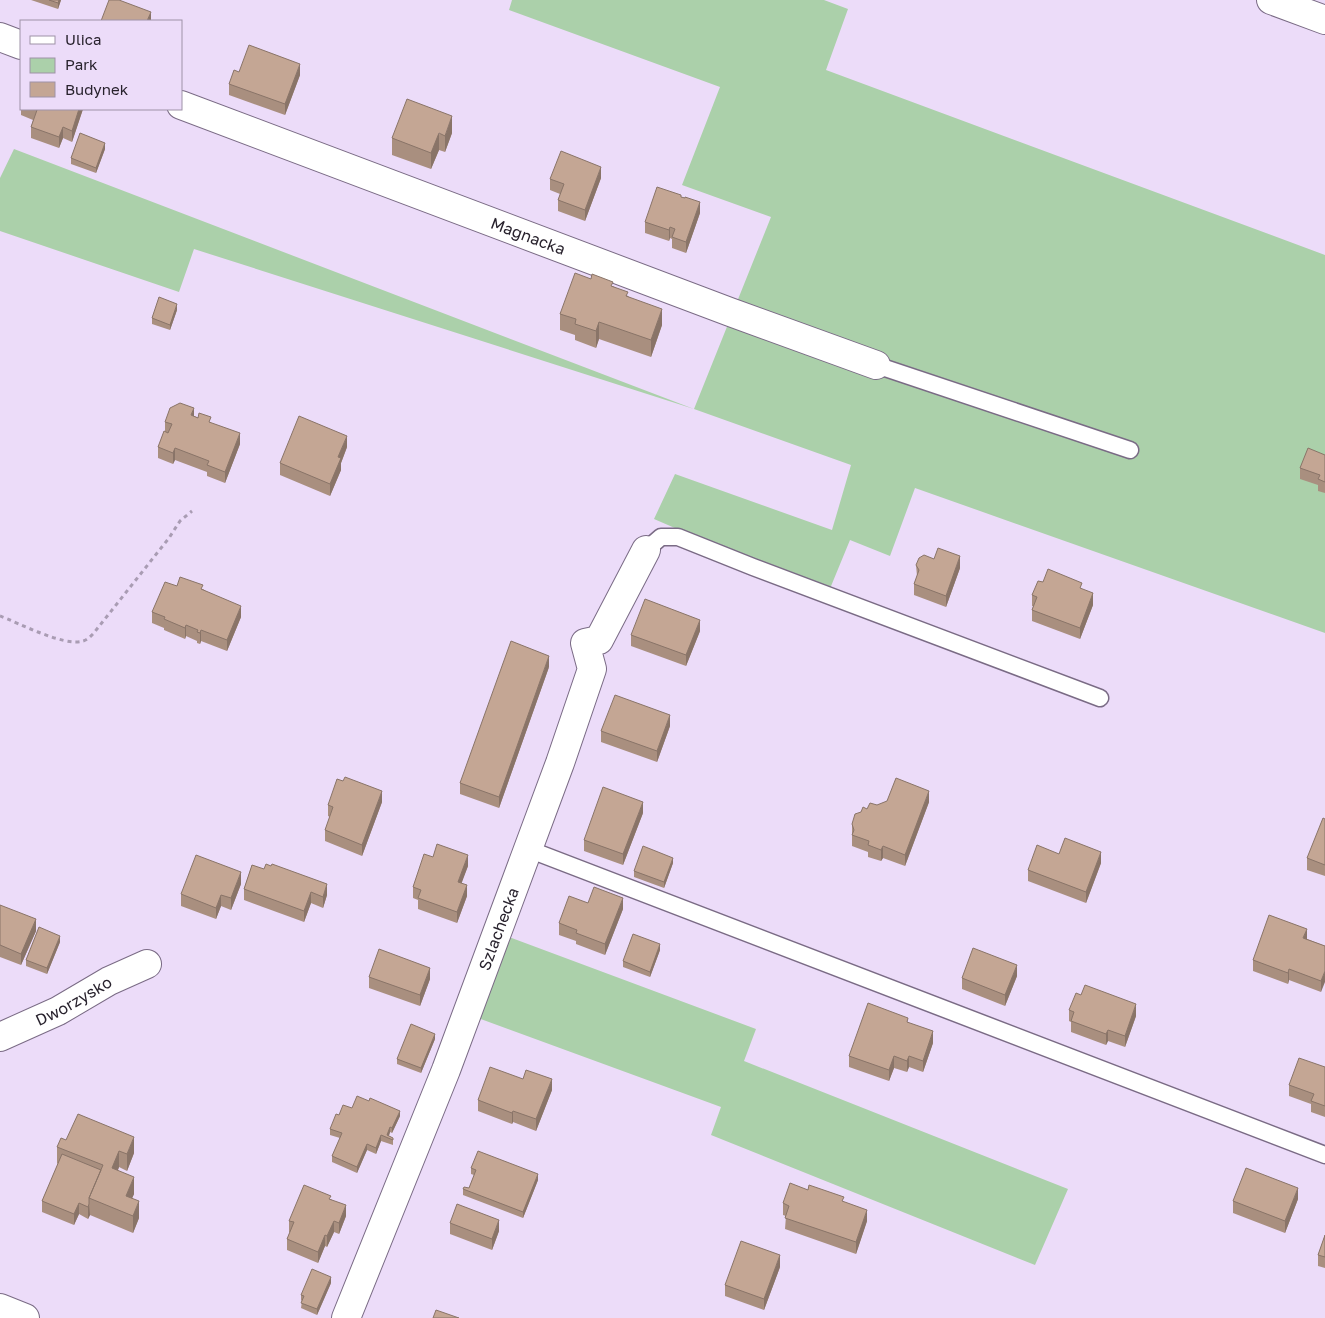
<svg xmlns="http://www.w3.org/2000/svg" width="1325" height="1318" viewBox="0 0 1325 1318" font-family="'Golos Text',sans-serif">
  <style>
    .green { fill: #abd0aa }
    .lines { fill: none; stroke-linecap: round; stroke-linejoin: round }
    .service-casing { stroke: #7a6b85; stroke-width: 19 }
    .minor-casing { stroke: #7a6b85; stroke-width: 30 }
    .path { stroke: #a99cb3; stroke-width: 3; stroke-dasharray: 4 4; stroke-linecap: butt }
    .service { stroke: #fff; stroke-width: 16 }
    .minor { stroke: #fff; stroke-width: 28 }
    .wall { fill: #a98f7f }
    .shaded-wall { fill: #897468 }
    .building { fill: #c4a694; stroke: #897468 }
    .labels { text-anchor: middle; stroke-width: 4; stroke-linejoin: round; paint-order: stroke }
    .street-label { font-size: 16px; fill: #28222d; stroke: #ecdcf9 }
  </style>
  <rect width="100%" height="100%" fill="#ecdcf9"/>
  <!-- green -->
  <path class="green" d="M512 0H824L848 9 826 70 1325 255V633L915 488 890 556 850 540 829 591 756 563 654 519 675 474 832 530 851 465 694 409 194 249 179 292 0 231V178L14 149 694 409 771 217 682 185 720 87 509 10Z
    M509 937 756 1029 744 1061 1068 1189 1035 1265 711 1135 721 1107 478 1018Z"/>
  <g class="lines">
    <defs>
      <path id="service" d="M876 365 1130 450
        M646 550 661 537H678L753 567 1100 698
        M528 849 1325 1155"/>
      <g id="minor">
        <path d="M1271 0 1325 20"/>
        <path d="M0 37 21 45"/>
        <path id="s1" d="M181 105 730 312 876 365"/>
        <path id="s2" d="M0 1037 58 1011 109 981 147 964"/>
        <path d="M0 1308 25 1318"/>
        <path id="s3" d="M346 1318 446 1070 560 763 592 669 585 643 599 640 646 550"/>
      </g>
    </defs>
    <!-- service casing -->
    <use href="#service" class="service-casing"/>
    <!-- minor casing -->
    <use href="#minor" class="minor-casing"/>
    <!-- path -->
    <path class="path" d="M0 616C19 623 64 647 83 641 87 640 90 637 93 634L169 538 180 521 192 511"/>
    <!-- service -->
    <use href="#service" class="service"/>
    <!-- minor -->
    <use href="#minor" class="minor"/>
  </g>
  <!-- wall -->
  <path class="wall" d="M31 0H61L58 9Z
    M239 72 300 75 285 115 229 95V84Z
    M21 102V109H83L72 142 63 138 59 148 31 138V127L33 120 21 115Z
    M452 133 445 152 439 150 431 169 392 155V138Z
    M105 149 96 173 71 164V158Z
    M601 178 585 221 558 211V200L560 194 550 190V179Z
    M681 197 700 213 686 253 672 248V239L670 238 669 241 645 233V222Z
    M613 286 628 296 662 325 651 357 599 339 596 348 575 340V335L560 330V314Z
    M177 310 170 330 152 324V318Z
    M194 416 211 423 240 444 225 483 207 476V472L175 460 173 464 158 458V447L165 431V422Z
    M347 447 341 463V470L330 496 280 475V463Z
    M1325 455V493L1318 491V485L1300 479V468Z
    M916 565 960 568 946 607 914 595V584L917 576Z
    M1043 582 1082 589 1093 605 1080 639 1032 621V610L1033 606H1032V595Z
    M177 586 203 589 241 617 227 651 201 641 200 644 197 643V641L186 636 185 639 164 630V628L152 623V612Z
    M700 631 686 666 631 646V635Z
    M549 667 499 808 460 794V783Z
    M670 726 657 762 601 742V731Z
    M382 802 362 856 325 841V830L330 817 328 816V805Z
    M929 802 905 866 883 858 881 861 868 857V852L852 846V824L861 812 877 805Z
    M643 813 623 865 584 851V840Z
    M1325 819V876L1307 870V858Z
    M1059 854 1101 863 1086 903 1028 881V870Z
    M433 857 468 866 461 883 467 896 457 923 418 909V900L413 898V887Z
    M673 863 664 888 634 877V871Z
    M252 865 327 895 323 908 311 903 304 922 244 900V889Z
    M241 884 231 910 221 906 216 919 181 906V894Z
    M588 903 623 909 605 955 576 944V941L559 935V923Z
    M0 905 36 931 21 965 0 957Z
    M1307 939 1325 946 1321 992 1289 980 1288 984 1253 971V960Z
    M60 942 47 974 26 966V960Z
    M660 950 650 977 623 967V961Z
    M1017 976 1005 1006 962 989V978Z
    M369 977 430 979 420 1006 369 988Z
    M1069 1010 1136 1016 1125 1047 1108 1041 1106 1045 1071 1032V1022L1069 1021Z
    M908 1022 933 1043 923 1072 909 1067 907 1072 894 1068 889 1081 849 1067V1056Z
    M435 1039 421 1073 397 1064V1059Z
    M1325 1067V1117L1311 1112V1104L1289 1096V1085Z
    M552 1090 536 1131 513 1122 512 1124 478 1111V1100Z
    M339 1115 400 1116 392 1133 390 1132 389 1136 393 1138V1145L381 1141 376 1154 367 1150 357 1173 332 1162V1156L340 1138 330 1135V1129Z
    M66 1140 134 1153 127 1171 119 1167 118 1170 134 1194 132 1198 139 1218 133 1233 90 1215 88 1219 79 1214 74 1225 42 1212V1201L58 1164 57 1163V1147Z
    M471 1168 538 1180 523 1218 463 1195V1189L469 1188 474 1175 471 1174Z
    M331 1199 346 1216 339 1234 334 1232 327 1247 325 1246 318 1263 287 1250V1239L290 1232H289V1221Z
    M1298 1199 1285 1233 1233 1213V1201Z
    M844 1202 867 1221 856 1254 785 1229 786 1216 783 1215V1203Z
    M450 1223 499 1231 492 1250 450 1234Z
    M1325 1235V1268L1318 1266V1255Z
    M780 1267 764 1310 725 1296V1285Z
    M331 1283 317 1315 301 1308 302 1301 301 1300V1295Z"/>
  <!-- shaded-wall -->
  <path class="shaded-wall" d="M59 0H61L58 9V3Z
    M151 12V21H147Z
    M300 64V75L285 115V104Z
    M79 109H83L72 142V131Z
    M452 116V133L445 152V136Z
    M63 127V138L59 148V137Z
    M439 133V150L431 169V153Z
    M105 143V149L96 173V168Z
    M601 167V178L585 221V210Z
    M700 202V213L686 253V242Z
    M670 227V238L669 241V230Z
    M177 304V310L170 330V325Z
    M662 309V325L651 357V340Z
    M599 322V339L596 348V331Z
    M194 408V420L191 415Z
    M240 433V444L225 483V472Z
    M347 436V447L341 463V470L330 496V484L338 457Z
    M175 448V460L173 464V453Z
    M960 556V568L946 607V596Z
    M1093 593V605L1080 639V628Z
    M241 606V617L227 651V640Z
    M700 620V631L686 666V655Z
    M186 625V636L185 639V628Z
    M201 630V641L200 644V633Z
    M549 656V667L499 808V797Z
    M670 715V726L657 762V751Z
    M382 791V802L362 856V845Z
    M929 791V802L905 866V855Z
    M643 802V813L623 865V854Z
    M883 846V858L881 861V850Z
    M1101 852V863L1086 903V892Z
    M468 855V866L458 893V882Z
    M673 858V863L664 888V882Z
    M241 872V884L231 910V898Z
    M327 884V895L323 908V897Z
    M467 885V896L457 923V912Z
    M311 892V903L304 922V911Z
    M221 895V906L216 919V908Z
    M623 898V909L605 955V944Z
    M36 919V931L21 965V954Z
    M1307 929V941L1303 938Z
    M60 936V942L47 974V968Z
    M660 944V950L650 977V972Z
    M1017 965V976L1005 1006V995Z
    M430 968V979L420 1006V995Z
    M1289 969V980L1288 984V973Z
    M1325 971V982L1321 992V981Z
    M1136 1004V1016L1125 1047V1036Z
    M1108 1030V1041L1106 1045V1034Z
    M933 1031V1043L923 1072V1061Z
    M435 1034V1039L421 1073V1068Z
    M894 1056V1068L889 1081V1070Z
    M909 1056V1067L907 1072V1061Z
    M552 1079V1090L536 1131V1119Z
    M400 1111V1116L392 1133V1128Z
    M513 1111V1122L512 1124V1113Z
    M390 1127V1132L388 1138 387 1135Z
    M381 1135V1141L376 1154V1148Z
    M134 1137V1153L127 1171V1154Z
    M367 1144V1150L357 1173V1167Z
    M119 1151V1167L112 1185V1168Z
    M538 1174V1180L523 1218V1212Z
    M134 1177V1194L126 1212V1196Z
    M1298 1188V1199L1285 1233V1221Z
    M139 1201V1218L133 1233V1216Z
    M79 1203V1214L74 1225V1214Z
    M89 1204 90 1215 88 1219V1207Z
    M346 1205V1216L339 1234V1223Z
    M867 1210V1221L856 1254V1242Z
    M499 1220V1231L492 1250V1239Z
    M334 1221V1232L327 1247V1236Z
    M325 1235V1246L318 1263V1252Z
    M780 1255V1267L764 1310V1299Z
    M331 1277V1283L317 1315V1309Z"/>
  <!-- building -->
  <path class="building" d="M49 0H59L58 3Z
    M109 0H119L151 12 147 21H101Z
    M249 45 300 64 285 104 229 84 234 70 239 72Z
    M407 99 452 116 445 136 439 133 431 153 392 138Z
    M34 109H79L72 131 63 127 59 137 31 127 37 110Z
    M80 133 105 143 96 168 71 158Z
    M561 151 601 167 585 210 558 200 564 184 550 179Z
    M657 187 681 195V197L685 198V197L700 202 686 242 672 237 675 229 670 227 669 230 645 222Z
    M575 273 591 279 592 274 613 282 611 286 628 292 626 296 662 309 651 340 599 322 596 331 575 324 576 319 560 314Z
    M159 297 177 304 170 325 152 318Z
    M180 403 194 408 191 415 198 418 199 413 211 417 209 422 240 433 225 472 207 465 209 461 175 448 173 453 158 447 164 431 168 433 172 424 165 422 170 408Z
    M299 416 347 436 338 457 341 458 330 484 280 463Z
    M1308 448 1325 455V482L1318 479 1320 475 1300 468Z
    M938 548 960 556 946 596 914 584 919 570 916 565 919 558 924 555 934 559Z
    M1048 569 1082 583 1080 588 1093 593 1080 628 1032 610 1037 597 1032 595 1038 581 1043 582Z
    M180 577 203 585 201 589 241 606 227 640 201 630 200 633 197 632 198 630 186 625 185 628 164 619 165 617 152 612 165 582 177 586Z
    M645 599 700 620 686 655 631 635Z
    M511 641 549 656 499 797 460 783Z
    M615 695 670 715 657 751 601 731Z
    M345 777 382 791 362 845 325 830 333 807 328 805 337 779 343 781Z
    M896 778 929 791 905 855 883 846 881 850 868 845 869 841 852 835 854 830 852 824 855 814 861 812 863 807 867 809 870 803 877 805 887 801Z
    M603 787 643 802 623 854 584 840Z
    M1323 818 1325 819V865L1307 858Z
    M1065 838 1101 852 1086 892 1028 870 1037 845 1059 854Z
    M437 844 468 855 458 882 467 885 457 912 418 898 421 890 413 887 424 854 433 857Z
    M643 846 673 858 664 882 634 871Z
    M196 855 241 872 231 898 221 895 216 908 181 894Z
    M266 864 271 866 272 864 327 884 323 897 311 892 304 911 244 889 252 865 264 869Z
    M594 887 623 898 605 944 576 933 577 930 559 923 569 896 588 903Z
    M0 905 36 919 21 954 0 945Z
    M1269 915 1307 929 1303 938 1325 946V971L1321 981 1289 969 1288 973 1253 960Z
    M39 927 60 936 47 968 26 960Z
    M633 934 660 944 650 972 623 961Z
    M973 948 1017 965 1005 995 962 978Z
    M379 949 430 968 420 995 369 977Z
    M1085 985 1136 1004 1125 1036 1108 1030 1106 1034 1071 1021 1074 1012 1069 1010 1076 993 1081 995Z
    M868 1003 908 1018 907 1022 933 1031 923 1061 909 1056 907 1061 894 1056 889 1070 849 1056Z
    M411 1024 435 1034 421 1068 397 1059Z
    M1299 1058 1325 1067V1106L1311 1101 1314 1094 1289 1085Z
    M490 1067 523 1079 526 1070 552 1079 536 1119 513 1111 512 1113 478 1100Z
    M357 1096 369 1101 370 1098 400 1111 392 1128 390 1127 387 1135 393 1138V1140L381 1135 376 1148 367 1144 357 1167 332 1156 342 1133 330 1129 336 1114 339 1115 343 1105 352 1108Z
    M78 1114 134 1137 127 1154 119 1151 112 1168 134 1177 126 1196 139 1201 133 1216 89 1198 103 1165 57 1147 61 1138 66 1140Z
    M478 1151 538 1174 523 1212 463 1189 464 1187 469 1188 476 1170 471 1168Z
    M62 1154 101 1170 89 1198V1204L88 1207 79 1203 74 1214 42 1201Z
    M1246 1168 1298 1188 1285 1221 1233 1201Z
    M790 1183 808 1190 809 1185 844 1197 842 1201 867 1210 856 1242 785 1218 789 1206 783 1203Z
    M304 1185 331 1196 329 1199 346 1205 339 1223 334 1221 327 1236 325 1235 318 1252 287 1239 294 1222 289 1221Z
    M457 1204 499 1220 492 1239 450 1223Z
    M1325 1235V1257L1318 1255Z
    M741 1241 780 1255 764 1299 725 1285Z
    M312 1269 331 1277 317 1309 301 1303 304 1296 301 1295Z
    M436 1310 459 1318H433Z"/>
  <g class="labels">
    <!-- street labels -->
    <g class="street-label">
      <text dy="6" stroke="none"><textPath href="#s1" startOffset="371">Magnacka</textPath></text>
      <text dy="6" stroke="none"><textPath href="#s3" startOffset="418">Szlachecka</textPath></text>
      <text dy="6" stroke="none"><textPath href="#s2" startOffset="82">Dworzysko</textPath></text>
    </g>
  </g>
  <!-- legend -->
  <rect x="20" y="20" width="162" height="90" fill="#ecdcf9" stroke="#9e92a7"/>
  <rect x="30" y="36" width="25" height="8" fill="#ffffff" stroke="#9e92a7"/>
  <text x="65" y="45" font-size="15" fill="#28222d">Ulica</text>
  <rect x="30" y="58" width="25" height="15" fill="#abd0aa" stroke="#9e92a7"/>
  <text x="65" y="70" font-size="15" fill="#28222d">Park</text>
  <rect x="30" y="82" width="25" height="15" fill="#c4a694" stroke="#9e92a7"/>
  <text x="65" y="95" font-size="15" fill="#28222d">Budynek</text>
</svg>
